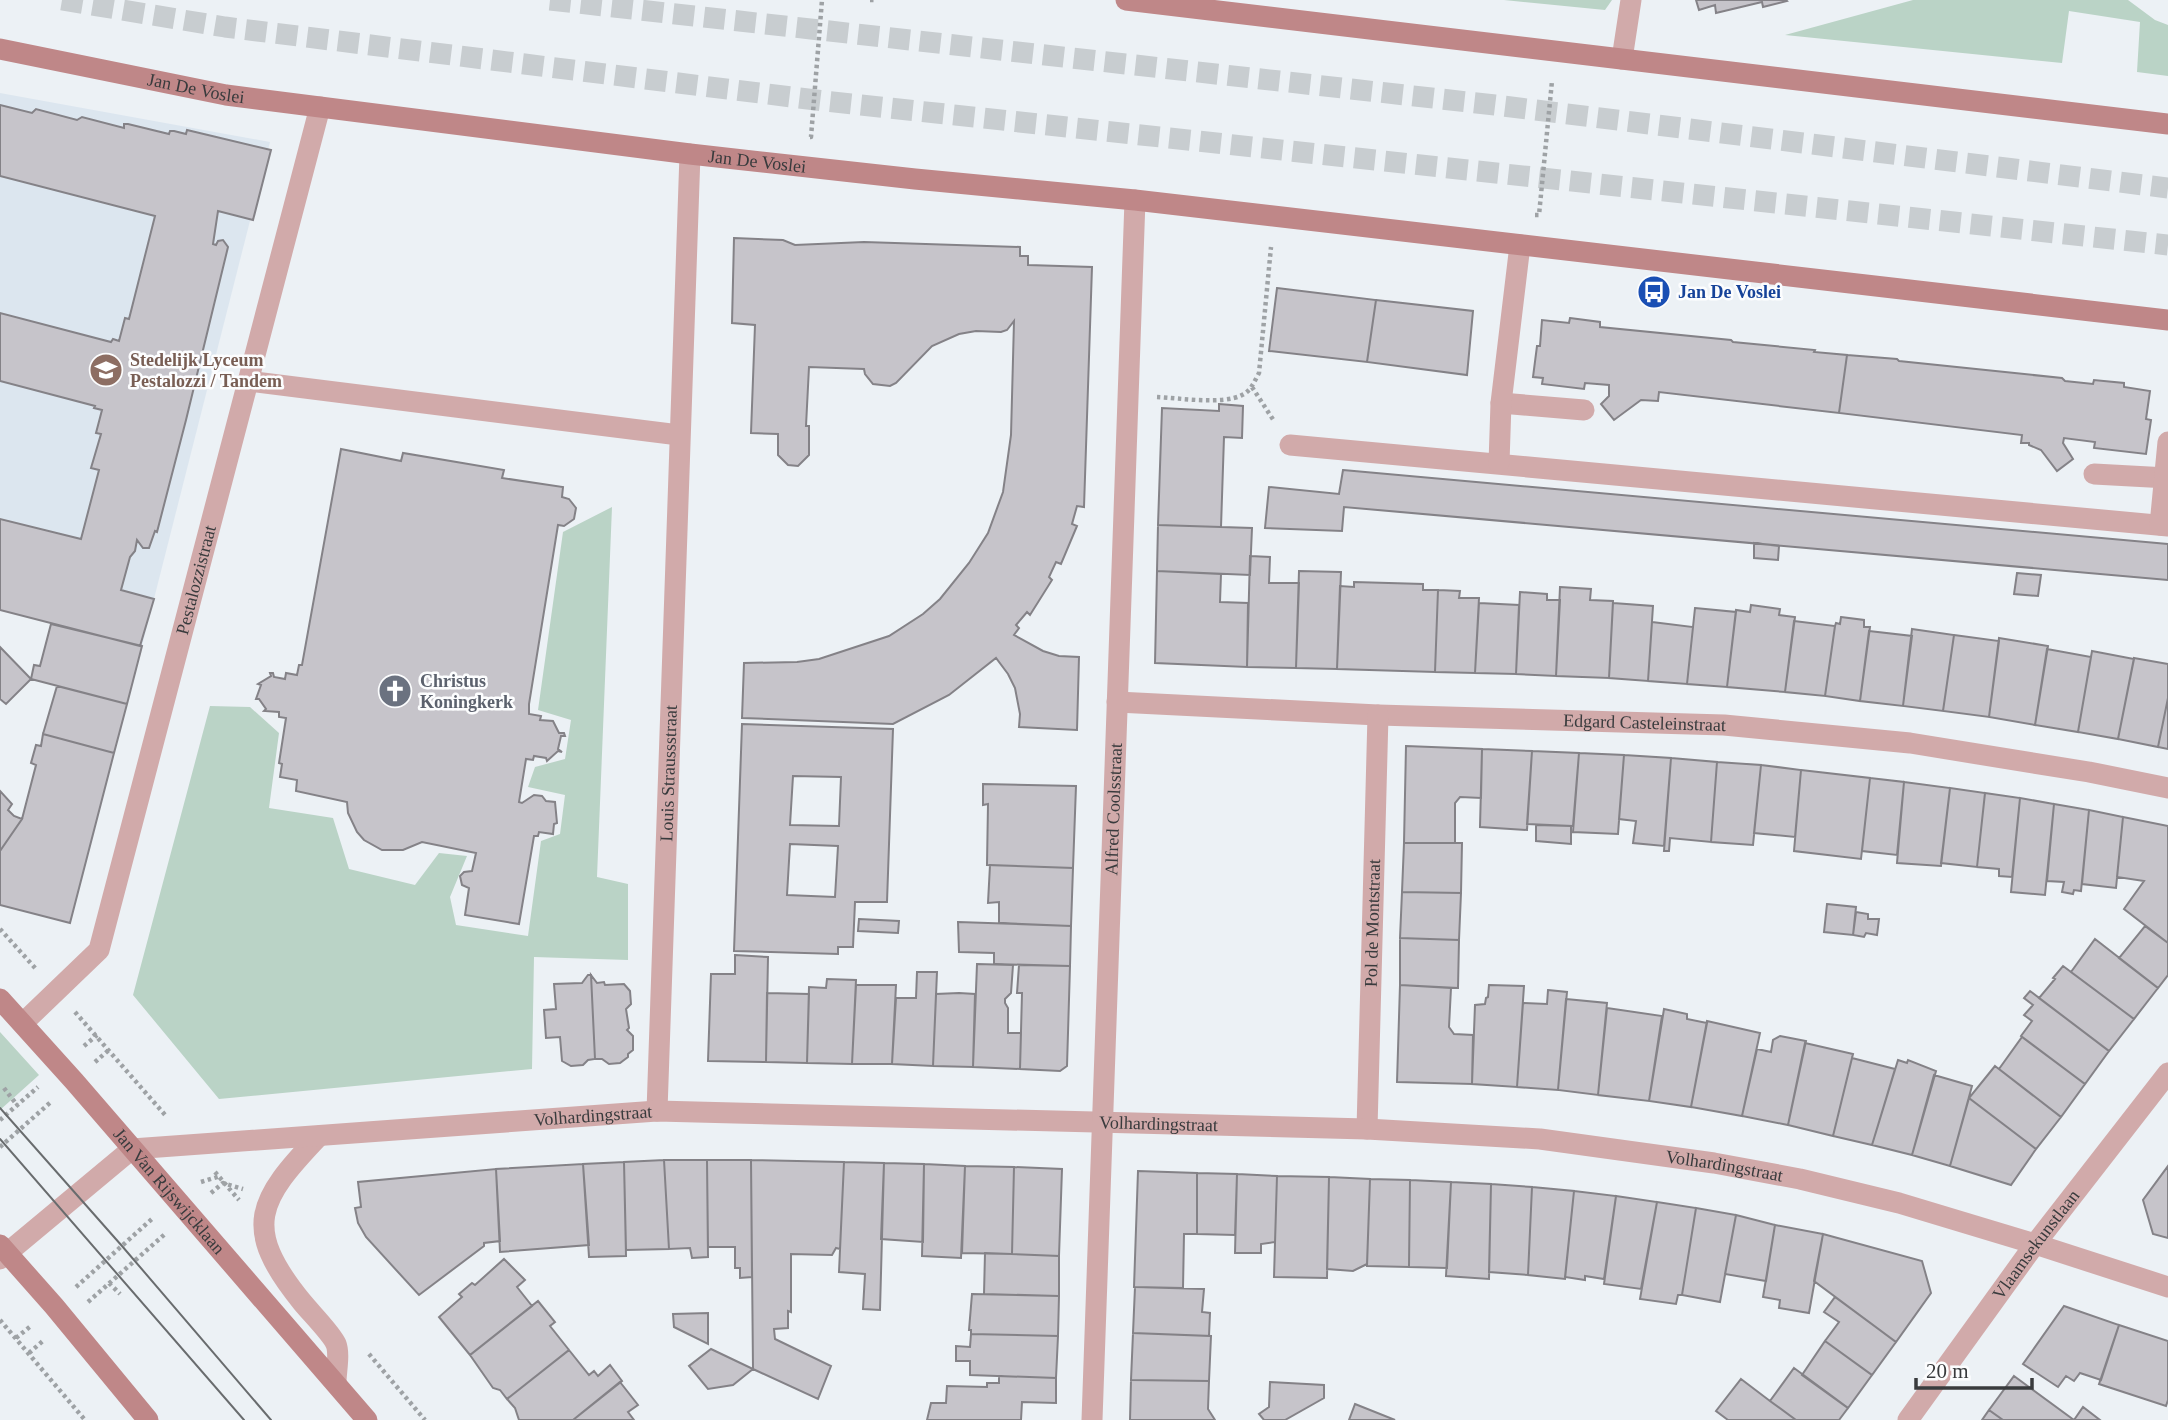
<svg xmlns="http://www.w3.org/2000/svg" width="2168" height="1420" viewBox="0 0 2168 1420" font-family="'Times New Roman',serif">
  <style>
    .built { fill: #dce6ef }
    .green { fill: #bad3c6 }
    .building { fill: #c6c4ca; stroke: #848287; stroke-width: 2; fill-rule: evenodd }
    .lines { fill: none; stroke-linecap: round; stroke-linejoin: round }
    .highway-tunnel { stroke: #c8cdd0; stroke-width: 21; stroke-dasharray: 21 10; stroke-linecap: butt }
    .path { stroke: #9ea2a5; stroke-width: 4.5; stroke-dasharray: 3.5 3.5; stroke-linecap: butt }
    .lane { stroke: #d1aaaa; stroke-width: 21 }
    .street { stroke: #d1aaaa; stroke-width: 21 }
    .secondary { stroke: #bf8788; stroke-width: 21 }
    .tram { stroke: #696c6e; stroke-width: 2 }
    .labels { text-anchor: middle; stroke-width: 5; stroke-linejoin: round; paint-order: stroke }
    .street-label { font-size: 18px; fill: #393b3d; stroke: #fcfdfe }
    .transit-label { font-size: 18px; font-weight: bold; fill: #164399; stroke: #fcfdfe; text-anchor: start }
    .education-label { font-size: 18px; font-weight: bold; fill: #785e54; stroke: #fcfdfe; text-anchor: start }
    .worship-label { font-size: 18px; font-weight: bold; fill: #5b616d; stroke: #fcfdfe; text-anchor: start }
  </style>
  <rect width="100%" height="100%" fill="#ecf1f5"/>
  <!-- built -->
  <path class="built" d="M0 93 270 142 142 646 0 610Z"/>
  <!-- green -->
  <path class="green" d="M1504 0H1612L1605 10Z
    M1913 0H2128L2155 20 2168 25V76L2137 72 2140 22 2069 11 2062 63 1785 35Z
    M612 507 597 877 628 884V960L534 957 532 1069 219 1099 133 995 210 706 250 707 279 733 269 808 333 818 349 869 415 885 439 853 467 856 450 897 456 925 528 936 541 841 560 834 565 795 528 787 535 767 565 759 571 720 538 710 563 532Z
    M0 1032 39 1075 0 1110Z"/>
  <!-- building -->
  <path class="building" d="M1696 0H1786L1787 1 1763 7 1762 2 1716 13 1715 5 1699 10Z
    M0 105 32 113 36 109 77 120 82 117 124 128V124H128L169 134 170 131H174L186 134 187 130 271 150 253 220 218 211 213 244 216 245 218 241 223 240 228 247 186 420 157 532 155 531 149 548H143L137 540 135 551 130 557 121 590 154 599 140 646 0 610V519L81 539 99 470 91 468 101 434 96 433 102 410 94 408 95 406 0 381V313L111 342 113 339 119 341 125 318 129 319 155 216 0 176Z
    M734 238 783 240 795 245 864 242 1020 247V256H1028V265L1092 267 1084 507 1077 506 1072 524 1077 526 1061 564 1056 562 1049 577 1052 580 1030 615 1027 612 1016 625 1019 628 1014 635 1043 651 1059 656 1079 657 1077 730 1019 727 1020 714 1015 688 1008 674 996 658 949 695 893 724 742 718 744 663 797 662 819 659 889 636 923 614 940 599 969 563 988 533 1003 492 1011 435 1014 321 1007 330 1001 332 976 331 959 334 932 346 896 383 890 386 873 384 865 374 864 369 809 367 806 426H809V455L798 466 788 465 778 455V434L751 433 755 325 732 323Z
    M1277 288 1376 300 1367 362 1269 351Z
    M1376 300 1473 311 1467 375 1367 362Z
    M1570 318 1600 322V327L1731 340 1733 342 1815 350 1814 352 1847 355 1839 413 1659 392 1658 401 1641 400 1614 420 1601 404 1609 396V385L1585 383 1584 389 1542 384 1543 378 1533 377 1537 346H1540L1542 320 1569 323Z
    M1847 355 1897 359 1899 361 2062 378 2065 381 2093 384 2094 380 2124 383V387L2150 391 2146 419 2151 420 2146 454 2094 448 2095 442 2064 438 2063 443 2073 459 2057 471 2041 450 2029 445V443H2021L2022 435 1839 413Z
    M1219 404 1243 406 1242 438 1224 437 1221 527 1158 525 1162 408 1219 411Z
    M341 449 401 461 403 453 504 470 502 478 563 487 562 497 569 499 576 508 574 519 564 526 558 525 529 704V714L541 716 540 720 553 721 559 733H564L565 736H561L558 749 562 752 558 751 547 761 546 758 534 756 533 760 526 759 519 802 522 803 534 795 542 796 546 801 555 802 557 823 554 824 553 834 539 832 538 836H534L519 924 465 915 469 888 462 885 460 876 464 872 472 871 476 853 422 842 403 850H382L364 840 357 832 348 813 347 802 296 791 297 780 280 777 282 764 279 763 286 718 279 717V712L264 711 266 709 259 699H256L261 685 258 684 271 676 270 673H273L274 677 285 679 286 673 297 675 299 665H302Z
    M1343 470 2168 544V580L1344 507 1342 531 1265 528 1269 487 1339 494Z
    M1158 525 1252 528 1250 575 1157 571Z
    M1754 543 1779 546 1778 560 1754 558Z
    M1250 556 1270 557 1269 583H1299L1296 668 1247 667Z
    M1157 571 1221 574 1220 602 1248 603 1247 667 1155 663Z
    M1299 571 1341 572 1337 669 1296 668Z
    M2017 573 2041 575 2038 596 2014 594Z
    M1354 582 1423 584V590H1438L1435 672 1337 669 1340 586 1354 587Z
    M1560 587 1591 589 1590 600 1613 601 1609 678 1556 676Z
    M1438 590 1460 591 1459 598H1479L1475 673 1435 672Z
    M1520 592 1547 594V600H1560L1556 676 1516 674Z
    M1479 603 1519 605 1516 674 1475 673Z
    M1613 603 1653 606 1648 681 1609 678Z
    M1751 605 1780 609 1779 615 1795 617 1785 692 1727 687 1736 610 1750 612Z
    M1695 608 1736 612 1727 687 1687 684Z
    M1841 617 1864 620V627H1870L1860 701 1825 696 1835 626 1836 623 1840 624Z
    M1794 621 1835 626 1825 696 1785 692Z
    M1652 622 1693 627 1687 684 1648 681Z
    M51 624 142 646 127 704 31 679 34 665 40 666Z
    M1912 629 1954 635 1943 711 1903 706Z
    M1869 631 1912 636 1903 706 1860 701Z
    M1954 635 1999 641 1989 717 1943 711Z
    M1999 638 2048 646 2035 725 1989 717Z
    M0 647 31 679 6 704 0 699Z
    M2047 649 2091 657 2078 732 2035 725Z
    M2092 651 2134 659 2118 739 2078 732Z
    M2134 658 2168 664V698L2158 747 2118 739Z
    M57 686 127 704 114 753 43 734Z
    M2168 698V749L2158 747Z
    M742 724 893 729 887 902H855L853 947H838V954L734 951ZM793 776 841 777 839 826 790 825ZM790 844 838 846 835 897 787 895Z
    M43 734 114 753 70 923 0 905V851L22 819 36 765 31 763 36 745 41 746Z
    M1406 746 1482 749 1481 798 1460 797 1455 803V843H1404Z
    M1482 749 1532 751 1527 830 1480 827Z
    M1532 751 1579 753 1573 826 1527 824Z
    M1579 753 1624 755 1618 834 1573 832Z
    M1624 755 1671 758 1664 846 1633 843 1636 821 1619 819Z
    M1671 758 1717 762 1711 842 1670 838 1669 851H1664Z
    M1717 762 1761 765 1753 845 1711 842Z
    M1761 765 1801 770 1795 837 1754 833Z
    M1801 770 1870 778 1861 859 1794 851Z
    M1870 778 1904 782 1897 855 1862 851Z
    M1904 782 1950 788 1941 866 1897 863Z
    M983 784 1076 786 1073 868 987 865 988 804 983 805Z
    M1950 788 1985 793 1977 867 1941 863Z
    M0 791 12 804 8 810 14 816 22 819 0 851Z
    M1985 793 2020 798 2012 877 1999 876V869L1977 867Z
    M2020 798 2054 804 2045 895 2011 892Z
    M2054 804 2089 810 2081 891 2074 890 2073 894 2062 892 2064 882 2047 881Z
    M2089 810 2123 817 2116 888 2082 884Z
    M2123 817 2168 826V943L2124 909 2144 881 2117 877Z
    M1536 825 1571 826V844L1536 841Z
    M1404 843H1462L1461 893 1402 892Z
    M990 865 1073 868 1071 926 999 923V902L988 903Z
    M1402 892 1461 893 1459 940 1400 938Z
    M1827 904 1856 907 1853 935 1824 932Z
    M1856 912 1868 914V919H1879L1877 935 1866 933 1864 937 1853 935Z
    M859 919 899 921 898 933 858 931Z
    M958 922 1071 926 1070 966 994 964V953L959 952Z
    M2145 926 2168 943V975L2158 988 2119 958Z
    M1400 938 1459 940 1458 988 1400 985Z
    M2095 939 2158 988 2134 1019 2071 972Z
    M735 955 768 957 766 1062 708 1061 711 974H735Z
    M977 964 1013 965 1011 993 1005 999V1003L1008 1008V1033H1021L1020 1069 973 1067Z
    M1019 965 1070 966 1067 1066 1060 1071 1020 1069 1022 993H1017Z
    M2063 966 2134 1019 2109 1051 2039 998 2055 979 2053 978Z
    M917 972H937L933 1066 892 1064 896 998H916Z
    M588 975H591L595 1059 588 1060 583 1065 571 1066 562 1061 560 1037 546 1038 544 1010 556 1009 554 984 582 983Z
    M591 975 597 983 604 982 605 985 624 984 630 991 631 1004 626 1009 629 1028 627 1030 633 1036V1050L628 1054V1057L620 1063 609 1064 602 1059H595Z
    M827 979 856 980 852 1064 807 1063 809 987 826 988Z
    M856 985H896L892 1064H852Z
    M1400 985 1451 988 1449 1027 1454 1034 1473 1035 1472 1084 1397 1082Z
    M1489 985 1524 986 1517 1087 1472 1084 1475 1005 1485 1004 1486 998 1488 997Z
    M1548 990 1567 992 1558 1090 1517 1087 1523 1003 1547 1004Z
    M2030 991 2109 1051 2085 1084 2021 1036 2032 1021 2024 1015 2033 1005 2024 998Z
    M767 993 809 994 807 1063 766 1062Z
    M959 993 975 994 973 1067 933 1066 936 994Z
    M1566 999 1607 1003 1598 1095 1558 1090Z
    M1607 1008 1662 1016 1649 1101 1598 1095Z
    M1664 1009 1687 1014V1019L1707 1023 1691 1107 1649 1101Z
    M1707 1021 1760 1033 1742 1116 1691 1107Z
    M1780 1036 1806 1041 1788 1125 1742 1116 1757 1049 1771 1052 1773 1040Z
    M2022 1037 2085 1084 2061 1117 1999 1069Z
    M1805 1043 1853 1054 1833 1136 1788 1125Z
    M1852 1058 1895 1069 1872 1145 1833 1136Z
    M1898 1060 1907 1063 1908 1060 1936 1071 1912 1155 1872 1145Z
    M1995 1066 2061 1117 2036 1149 1969 1098Z
    M1934 1075 1972 1086 1950 1166 1912 1155Z
    M1969 1098 2036 1149 2011 1185 1950 1166Z
    M664 1160 669 1249 626 1250 624 1162Z
    M664 1160H707L708 1257 692 1258 690 1248 669 1249Z
    M707 1160H751L752 1277 740 1278V1268H735V1247H708Z
    M751 1160 844 1162 840 1249 836 1248 832 1255 791 1254V1312L788 1311V1328L774 1329 775 1339 831 1366 818 1399 753 1369Z
    M624 1162 626 1256 589 1257 583 1164Z
    M844 1162 884 1163 880 1310 863 1309 865 1274 839 1272Z
    M884 1163 924 1164 923 1242 881 1239Z
    M583 1164 589 1245 500 1252 496 1169Z
    M924 1164 965 1166 961 1258 922 1256Z
    M965 1166 1014 1167 1012 1254 962 1253Z
    M2168 1166V1238L2153 1234 2143 1200Z
    M1014 1167 1062 1169 1059 1256 1012 1254Z
    M496 1169 500 1241 484 1243V1246L419 1295 366 1237 358 1223 355 1208 361 1207 358 1182Z
    M1138 1171 1197 1173V1234H1184L1183 1288 1134 1287Z
    M1197 1173 1237 1174 1235 1235 1197 1234Z
    M1237 1174 1277 1176 1275 1242 1261 1244V1253H1235Z
    M1277 1176 1329 1177 1327 1278 1274 1277Z
    M1329 1177 1370 1179 1367 1264 1353 1271 1327 1269Z
    M1370 1179 1410 1180 1409 1267 1367 1266Z
    M1410 1180 1451 1182 1447 1268 1409 1267Z
    M1451 1182 1491 1184 1489 1279 1446 1276Z
    M1491 1184 1532 1187 1528 1275 1489 1272Z
    M1532 1187 1574 1191 1565 1279 1528 1275Z
    M1574 1191 1616 1196 1604 1279 1585 1276V1280L1565 1277Z
    M1616 1196 1657 1202 1641 1289 1604 1284Z
    M1657 1202 1696 1208 1682 1295H1678L1676 1304 1640 1299Z
    M1696 1208 1736 1215 1720 1302 1682 1295Z
    M1736 1215 1775 1225 1766 1281 1725 1274Z
    M1775 1225 1823 1234 1809 1313 1779 1308 1780 1300 1763 1297Z
    M1823 1234 1922 1261 1931 1293 1896 1342 1814 1281Z
    M985 1253 1059 1256V1296L984 1294Z
    M504 1259 525 1280 517 1287 532 1306 470 1355 439 1317 462 1297 459 1294 472 1283 475 1285Z
    M1135 1287 1204 1289 1202 1312 1210 1313 1209 1336 1133 1333Z
    M972 1294 1059 1296 1058 1336 971 1334V1330H969Z
    M1835 1297 1896 1342 1872 1375 1825 1341 1839 1322 1824 1312Z
    M538 1301 555 1322 550 1326 569 1350 507 1399 500 1390 493 1388 470 1355Z
    M2064 1306 2119 1325 2101 1380 2080 1373 2074 1381 2066 1376 2058 1387 2023 1364Z
    M708 1313V1344L674 1327 673 1314Z
    M2119 1325 2168 1341V1400L2166 1406 2099 1384Z
    M1133 1333 1211 1336 1209 1381 1131 1380Z
    M971 1334 1058 1336 1056 1378 970 1375V1361H956V1346L970 1347Z
    M1825 1341 1872 1375 1848 1408 1802 1375Z
    M711 1349 753 1369 733 1385 708 1389 689 1366Z
    M569 1350 589 1375 594 1371 598 1376 610 1365 622 1381 573 1420H519L515 1408 507 1399Z
    M1794 1368 1848 1408 1839 1420H1796L1770 1401Z
    M999 1376 1056 1378V1403L1022 1402 1021 1420H927L931 1403H946L947 1386 987 1387V1383H999Z
    M2014 1376 2074 1420 2083 1407 2100 1420H2003L1989 1410Z
    M1741 1379 1770 1401 1796 1420H1728L1716 1411Z
    M1131 1380 1209 1381 1208 1409 1215 1420H1130Z
    M620 1382 638 1405 628 1412 634 1420H573Z
    M1270 1382 1324 1385V1398L1285 1420H1264L1259 1414 1269 1407Z
    M1355 1404 1395 1420H1349Z
    M1989 1410 2003 1420H1982Z"/>
  <g class="lines">
    <!-- highway-tunnel -->
    <path class="highway-tunnel" d="M62 0 225 27 824 101 2168 245
      M550 0 1495 105 2168 188"/>
    <!-- path -->
    <path class="path" d="M870 0H876
      M810 137H811L822 0
      M1535 215H1539L1552 81
      M1252 387 1274 421
      M1157 397C1179 398 1223 405 1242 395 1251 391 1254 382 1259 373L1271 247
      M0 929 36 969
      M75 1012 166 1116
      M84 1046 97 1035
      M95 1062 110 1049
      M4 1088 17 1105
      M0 1120 38 1087
      M0 1147 52 1101
      M215 1172 239 1200
      M201 1182 220 1176
      M211 1193 223 1183 243 1189
      M109 1283 120 1294
      M76 1287 153 1218
      M88 1302 165 1234
      M0 1320 85 1420
      M16 1338 32 1325
      M29 1353 44 1340
      M369 1354 425 1420"/>
    <!-- lane -->
    <path class="lane" d="M2094 474 2168 478"/>
    <!-- street -->
    <g class="street">
      <path d="M1622 59 1631 0"/>
      <path d="M248 381 679 435"/>
      <path d="M1501 403 1584 410"/>
      <path d="M1290 445 2168 526"/>
      <path d="M1499 463 1501 403 1520 245"/>
      <path d="M2160 525 2168 442"/>
      <path id="s1" d="M1117 702 1378 715 1724 725 1910 743 2089 772 2168 788"/>
      <path id="s2" d="M23 1023 99 950 320 107"/>
      <path id="s3" d="M657 1111 690 154"/>
      <path id="s4" d="M1367 1129 1378 715"/>
      <path d="M319 1136C258 1200 241 1227 302 1302 310 1312 332 1334 336 1344 340 1354 336 1372 336 1382"/>
      <path id="s5" d="M0 1259 132 1149 657 1111 1367 1129 1540 1139 1714 1163 1800 1179 1899 1203 2035 1244 2168 1287"/>
      <path id="s6" d="M1092 1420 1135 200"/>
      <path id="s7" d="M1908 1420 2035 1244 2168 1073"/>
    </g>
    <!-- secondary -->
    <g class="secondary">
      <path d="M1126 0 2168 124"/>
      <path id="s8" d="M0 49 226 95 690 154 915 179 1135 200 2168 320"/>
      <path id="s9" d="M0 999 74 1081 367 1420"/>
      <path d="M0 1245 54 1306 148 1420"/>
    </g>
    <!-- tram -->
    <path class="tram" d="M0 1108 122 1246 271 1420
      M0 1139 244 1420"/>
  </g>
  <!-- icons -->
  <defs>
    <symbol id="bus-disc" viewBox="-11 -11 22 22"><circle r="9.5" fill="#1a4fb4" stroke="#fcfdfe"/><path d="M-5-6H5V4H4V6H2V4H-2V6H-4V4H-5ZM-3.5-4V0h7V-4ZM-3.5 1.2v1.5H-2V1.2ZM2 1.2v1.5H3.5V1.2Z" fill="#fff"/></symbol>
    <symbol id="school-disc" viewBox="-11 -11 22 22"><circle r="9.5" fill="#8d6e63" stroke="#fcfdfe"/><path d="M0-5L7-2L0 1L-7-2ZM-4 1L0 2.5L4 1V4Q0 6-4 4Z" fill="#fff"/></symbol>
    <symbol id="church-disc" viewBox="-11 -11 22 22"><circle r="9.5" fill="#6b7280" stroke="#fcfdfe"/><path d="M-1.2-6h2.4v3.5h3.3v2.4h-3.3V6h-2.4V-.1h-3.3v-2.4h3.3Z" fill="#fff"/></symbol>
  </defs>
  <g fill-rule="evenodd">
    <use href="#bus-disc" x="1635" y="273" width="38" height="38"/>
    <use href="#school-disc" x="87" y="351" width="38" height="38"/>
    <use href="#church-disc" x="376" y="672" width="38" height="38"/>
  </g>
  <g class="labels">
    <!-- street labels -->
    <g class="street-label">
      <text dy="6" stroke="none"><textPath href="#s8" startOffset="200">Jan De Voslei</textPath></text>
      <text dy="6" stroke="none"><textPath href="#s8" startOffset="766">Jan De Voslei</textPath></text>
      <text dy="6" stroke="none"><textPath href="#s2" startOffset="488">Pestalozzistraat</textPath></text>
      <text dy="6" stroke="none"><textPath href="#s1" startOffset="528">Edgard Casteleinstraat</textPath></text>
      <text dy="6" stroke="none"><textPath href="#s3" startOffset="338">Louis Straussstraat</textPath></text>
      <text dy="6" stroke="none"><textPath href="#s6" startOffset="611">Alfred Coolsstraat</textPath></text>
      <text dy="6" stroke="none"><textPath href="#s4" startOffset="206">Pol de Montstraat</textPath></text>
      <text dy="6" stroke="none"><textPath href="#s5" startOffset="634">Volhardingstraat</textPath></text>
      <text dy="6" stroke="none"><textPath href="#s5" startOffset="1200">Volhardingstraat</textPath></text>
      <text dy="6" stroke="none"><textPath href="#s5" startOffset="1768">Volhardingstraat</textPath></text>
      <text dy="6" stroke="none"><textPath href="#s9" startOffset="256">Jan Van Rijswijcklaan</textPath></text>
      <text dy="6" stroke="none"><textPath href="#s7" startOffset="217">Vlaamsekunstlaan</textPath></text>
    </g>
    <!-- transit labels -->
    <g class="transit-label">
      <text x="1678" y="298">Jan De Voslei</text>
    </g>
    <!-- education labels -->
    <g class="education-label">
      <text x="130" y="366">Stedelijk Lyceum<tspan x="130" dy="21">Pestalozzi / Tandem</tspan></text>
    </g>
    <!-- worship labels -->
    <g class="worship-label">
      <text x="420" y="687">Christus<tspan x="420" dy="21">Koningkerk</tspan></text>
    </g>
  </g>
  <!-- scale -->
  <path d="M1916 1378v10h116v-10" fill="none" stroke="#393b3d" stroke-width="3.5"/>
  <text x="1926" y="1378" font-size="21" fill="#393b3d" stroke="#fcfdfe" stroke-width="5" paint-order="stroke">20 m</text>
</svg>
